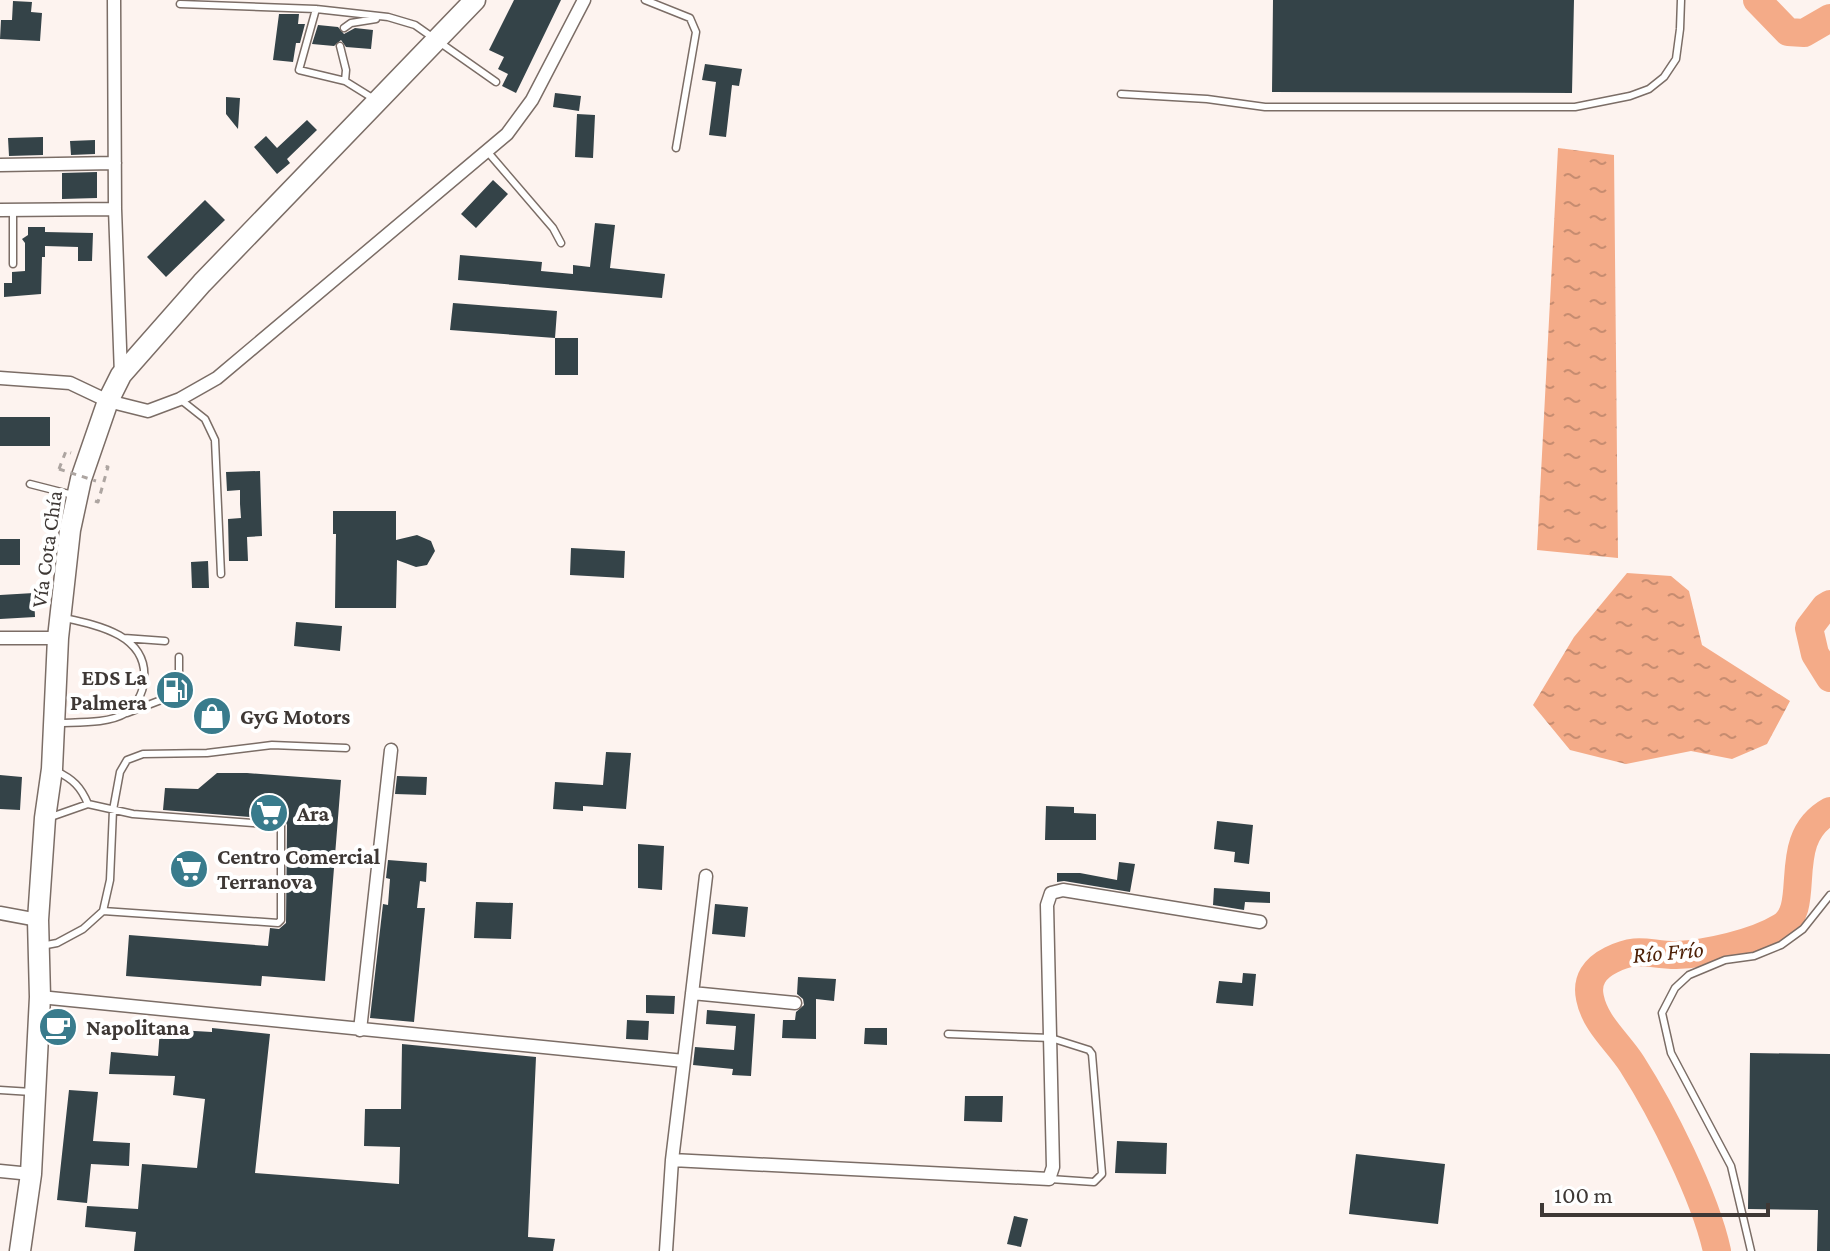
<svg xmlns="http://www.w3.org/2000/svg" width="1830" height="1251" viewBox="0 0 1830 1251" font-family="'Crimson Pro',serif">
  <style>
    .water { fill: url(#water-ripples) }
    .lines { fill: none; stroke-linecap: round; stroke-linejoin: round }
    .river { stroke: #f4ab88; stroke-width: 28 }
    .building { fill: #344348 }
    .lane-casing { stroke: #7b6d66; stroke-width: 9 }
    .street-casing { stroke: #7b6d66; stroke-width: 15 }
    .primary-casing { stroke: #7b6d66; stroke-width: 23 }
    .path { stroke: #ada5a1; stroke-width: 3; stroke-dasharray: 6 6; stroke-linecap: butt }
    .lane { stroke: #fff; stroke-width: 6 }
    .street { stroke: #fff; stroke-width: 12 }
    .primary { stroke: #fff; stroke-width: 20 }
    .path-bridge { stroke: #ada5a1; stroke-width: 3; stroke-dasharray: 6 6; stroke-linecap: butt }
    .labels { text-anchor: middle; stroke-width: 8; stroke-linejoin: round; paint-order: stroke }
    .street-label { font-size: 22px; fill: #3e3835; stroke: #fff }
    .poi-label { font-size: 22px; font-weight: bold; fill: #3e3835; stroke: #fff; text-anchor: start }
    .water-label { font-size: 24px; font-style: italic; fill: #4e2107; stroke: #fff }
  </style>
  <defs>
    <pattern id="water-ripples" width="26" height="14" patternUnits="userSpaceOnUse" patternTransform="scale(2)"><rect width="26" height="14" fill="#f4ab88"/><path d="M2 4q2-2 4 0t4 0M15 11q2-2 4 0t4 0" fill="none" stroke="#c78c70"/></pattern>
  </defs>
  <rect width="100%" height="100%" fill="#fdf3ef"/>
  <!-- water -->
  <path class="water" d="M1558 148 1614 155 1618 558 1537 550Z
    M1627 573 1671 576 1689 591 1702 645 1790 701 1767 744 1732 759 1691 751 1626 764 1570 750 1533 705 1574 637Z"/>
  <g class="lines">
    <!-- river -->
    <path class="river" d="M1757 0 1788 32 1804 33 1830 18
      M1830 604 1825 607 1809 628 1815 654 1830 678
      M1717 1251C1705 1196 1662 1111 1632 1064 1618 1042 1595 1024 1590 998 1586 980 1595 968 1611 960 1639 946 1648 955 1676 955 1706 954 1755 943 1781 927 1814 907 1778 840 1830 811"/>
  </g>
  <!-- building -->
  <path class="building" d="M514 0H561L516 93 502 86 508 74 498 69 504 57 489 50Z
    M1273 0H1574L1572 93 1272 92Z
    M13 1 32 2 31 12 42 13 40 41 0 39 1 20H12Z
    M279 14H299L298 24H305L300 43H296L293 62 273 60Z
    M318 25 338 27 344 34 355 28 373 30 371 49 346 47 341 40 334 46 312 44Z
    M705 64 742 69 739 86 732 85 726 137 709 135 716 82 702 80Z
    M555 93 581 96 579 111 553 107Z
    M226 97 240 98 238 129 226 114Z
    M577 114 595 115 593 158 575 157Z
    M307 120 317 130 287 159 290 163 277 174 254 147 266 136 277 148Z
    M43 137V155L9 156 8 138Z
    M95 140V154L71 155 70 141Z
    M97 172V198L62 199V173Z
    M493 180 508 194 476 228 461 214Z
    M205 200 225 220 166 277 147 257Z
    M595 223 615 225 610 268 665 274 662 298 458 280 460 255 542 262 541 271 573 274V265L590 267Z
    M28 227H45V232L93 233 92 261H78V247L45 246V257H42L41 294 4 297V283H12V272L25 271V243L22 239 28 235Z
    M453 303 557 311 555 338 450 330Z
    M555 338H578V375H555Z
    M0 417H50V446H0Z
    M260 471 262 536 247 537 248 561H229L228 519 241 518 240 504V490L227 491 226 472Z
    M333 511H396V540L417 535 431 541 435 551 427 565 416 567 397 560 396 608H335L336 534H333Z
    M0 539H20V565H0Z
    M571 548 625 551 624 578 570 575Z
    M208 561 209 588H192L191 562Z
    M34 593 35 617 0 619V595Z
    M296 622 342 626 340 651 294 646Z
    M606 752 631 753 626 809 583 806V811L553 809 555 782 603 785Z
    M217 773H247L341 780 325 981 262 976 261 986 126 976 129 935 268 946 270 928 279 929 286 923 287 825 285 820 163 810 165 788 198 789Z
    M0 775 22 777 20 810 0 809Z
    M397 776 427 777 426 795 395 794Z
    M1046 806 1074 807V813L1096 814V840H1045Z
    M1217 821 1253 825 1249 864 1234 862 1235 852 1214 849Z
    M638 844 664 846 662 890 638 888Z
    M388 860 427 863 426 882 420 881 417 908H425L414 1022 370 1018 383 904 388 905 390 879 386 878Z
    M1119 862 1135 864 1130 892 1064 881 1057 882V873H1080L1117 880Z
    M1214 888 1270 892V903L1245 902 1244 910 1213 905Z
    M476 902 513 903 511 939 474 938Z
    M715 904 748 907 745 937 712 934Z
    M1243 973 1256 974 1253 1006 1216 1003 1219 981 1242 983Z
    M798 977 836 979 834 1001 816 999V1039L782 1038 783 1020H795L796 1012 804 1005 803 999 797 994Z
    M646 995 675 996 674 1014 646 1013Z
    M707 1010 755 1014 751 1076 732 1075 733 1069 693 1065 695 1047 734 1050 736 1026 706 1024Z
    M627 1020 649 1021 648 1040 626 1039Z
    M212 1028 270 1034 255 1173 399 1184 400 1147 364 1146 365 1109H401L402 1044 536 1057 528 1237 555 1239 553 1251H134L136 1232 85 1227 87 1206 138 1209 142 1164 197 1168 205 1099 173 1095 175 1076 109 1074 111 1052 158 1056 160 1029 212 1032Z
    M865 1028H887V1045L864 1044Z
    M1750 1053 1830 1054V1251H1817L1818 1210 1748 1209Z
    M69 1090 98 1092 93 1141 130 1143 129 1166 91 1164 87 1203 57 1200Z
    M965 1096H1003L1002 1122 964 1121Z
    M1117 1141 1167 1143 1166 1174 1115 1173Z
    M1356 1154 1445 1164 1438 1224 1349 1214Z
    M1014 1216 1028 1219 1021 1247 1007 1244Z"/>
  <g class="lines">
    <defs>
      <path id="lane" d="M645 0 690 18 696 32 676 148
        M180 4 316 9 388 17 415 25 496 82
        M316 9 299 70 345 81 374 99
        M344 28 351 23 376 19
        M340 46 346 70 345 81
        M1121 94 1207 99 1265 107H1575L1630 96 1649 89 1664 77 1676 59 1680 29 1681 0
        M486 150 553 228 561 243
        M13 211V264
        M181 400 205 419 215 440 221 574
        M30 484 73 495
        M124 638 165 641
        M179 657V681
        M127 713 169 697
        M58 723C78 722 108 724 126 713 136 706 143 693 144 681 149 635 97 625 64 618
        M56 771C73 779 81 787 88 804
        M48 818 88 804 133 814 281 825V920L278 923 103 911
        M41 946 57 943 83 929 103 911 110 880 113 810 120 772 127 760 143 754 207 753 272 745 346 748
        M948 1034 1051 1038 1089 1050 1092 1054 1102 1174 1094 1182 1050 1179
        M0 1090 32 1092
        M1751 1251 1731 1166 1671 1053 1662 1013 1675 988 1689 975 1725 960 1754 956 1781 945 1803 929 1830 895"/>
      <path id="street" d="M114 0 115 209
        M0 165 115 163
        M0 210 115 209 121 375
        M0 378 70 383 108 401 148 411 180 399 217 378 507 134 532 100 584 0
        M0 638H58
        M0 913 38 920
        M692 993 795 1003
        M40 997 684 1061 672 1160 666 1251
        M360 1030 391 750
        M684 1061 706 876
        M672 1160 1049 1179 1053 1167 1047 905 1051 893 1063 890 1260 922
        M0 1171 31 1174"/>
      <path id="primary" d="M20 1251 31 1174 40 997 38 920 45 818 52 769 58 638 70 530 81 479 108 401 121 375 202 283 475 0"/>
    </defs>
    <!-- lane casing -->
    <use href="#lane" class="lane-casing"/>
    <!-- street casing -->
    <use href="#street" class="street-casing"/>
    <!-- primary casing -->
    <use href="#primary" class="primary-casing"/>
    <!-- path -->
    <path class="path" d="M59 469 66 451 71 453
      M95 501 98 502 108 467 103 466"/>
    <!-- lane -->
    <use href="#lane" class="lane"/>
    <!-- street -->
    <use href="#street" class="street"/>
    <!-- primary -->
    <use href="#primary" class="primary"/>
    <!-- path-bridge -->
    <path class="path-bridge" d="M59 469 96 481"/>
  </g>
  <!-- icons -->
  <defs>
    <symbol id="fuel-disc" viewBox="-11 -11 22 22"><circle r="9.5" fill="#397b8c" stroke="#fff"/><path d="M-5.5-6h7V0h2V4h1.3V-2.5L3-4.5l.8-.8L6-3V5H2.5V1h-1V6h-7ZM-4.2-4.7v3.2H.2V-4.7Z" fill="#fff"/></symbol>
    <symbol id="shop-disc" viewBox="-11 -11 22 22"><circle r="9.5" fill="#397b8c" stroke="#fff"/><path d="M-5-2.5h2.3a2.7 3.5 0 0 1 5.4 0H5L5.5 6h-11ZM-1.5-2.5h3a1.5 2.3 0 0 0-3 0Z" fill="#fff"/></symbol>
    <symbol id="supermarket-disc" viewBox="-11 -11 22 22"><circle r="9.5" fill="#397b8c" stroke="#fff"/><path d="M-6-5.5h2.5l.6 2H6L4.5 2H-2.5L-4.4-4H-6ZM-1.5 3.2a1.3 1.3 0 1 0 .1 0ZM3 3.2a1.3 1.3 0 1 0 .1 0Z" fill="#fff"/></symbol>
    <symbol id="cafe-disc" viewBox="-11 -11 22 22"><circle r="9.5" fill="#397b8c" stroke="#fff"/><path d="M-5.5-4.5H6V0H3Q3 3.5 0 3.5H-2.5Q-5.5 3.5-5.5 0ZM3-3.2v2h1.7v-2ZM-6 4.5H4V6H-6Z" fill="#fff"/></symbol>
  </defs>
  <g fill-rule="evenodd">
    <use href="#fuel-disc" x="153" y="668" width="44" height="44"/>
    <use href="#shop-disc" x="190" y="694" width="44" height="44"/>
    <use href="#supermarket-disc" x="247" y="791" width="44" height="44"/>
    <use href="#supermarket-disc" x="167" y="847" width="44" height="44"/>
    <use href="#cafe-disc" x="36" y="1005" width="44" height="44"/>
  </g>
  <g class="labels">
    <!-- street labels -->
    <g class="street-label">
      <text transform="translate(46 549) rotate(-82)" y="8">Vía Cota Chía</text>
    </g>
    <!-- poi labels -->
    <g class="poi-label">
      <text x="147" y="685" text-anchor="end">EDS La<tspan x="147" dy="25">Palmera</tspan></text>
      <text x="240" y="724">GyG Motors</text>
      <text x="297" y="821">Ara</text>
      <text x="217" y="864">Centro Comercial<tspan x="217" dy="25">Terranova</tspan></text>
      <text x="86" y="1035">Napolitana</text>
    </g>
    <!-- water labels -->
    <g class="water-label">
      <text transform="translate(1668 952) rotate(-5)" y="8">Río Frío</text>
    </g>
  </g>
  <!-- scale -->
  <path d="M1542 1203v12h226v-12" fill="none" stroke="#3e3835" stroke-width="4"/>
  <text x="1554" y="1203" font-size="24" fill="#3e3835" stroke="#ffffff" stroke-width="6" paint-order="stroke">100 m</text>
</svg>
